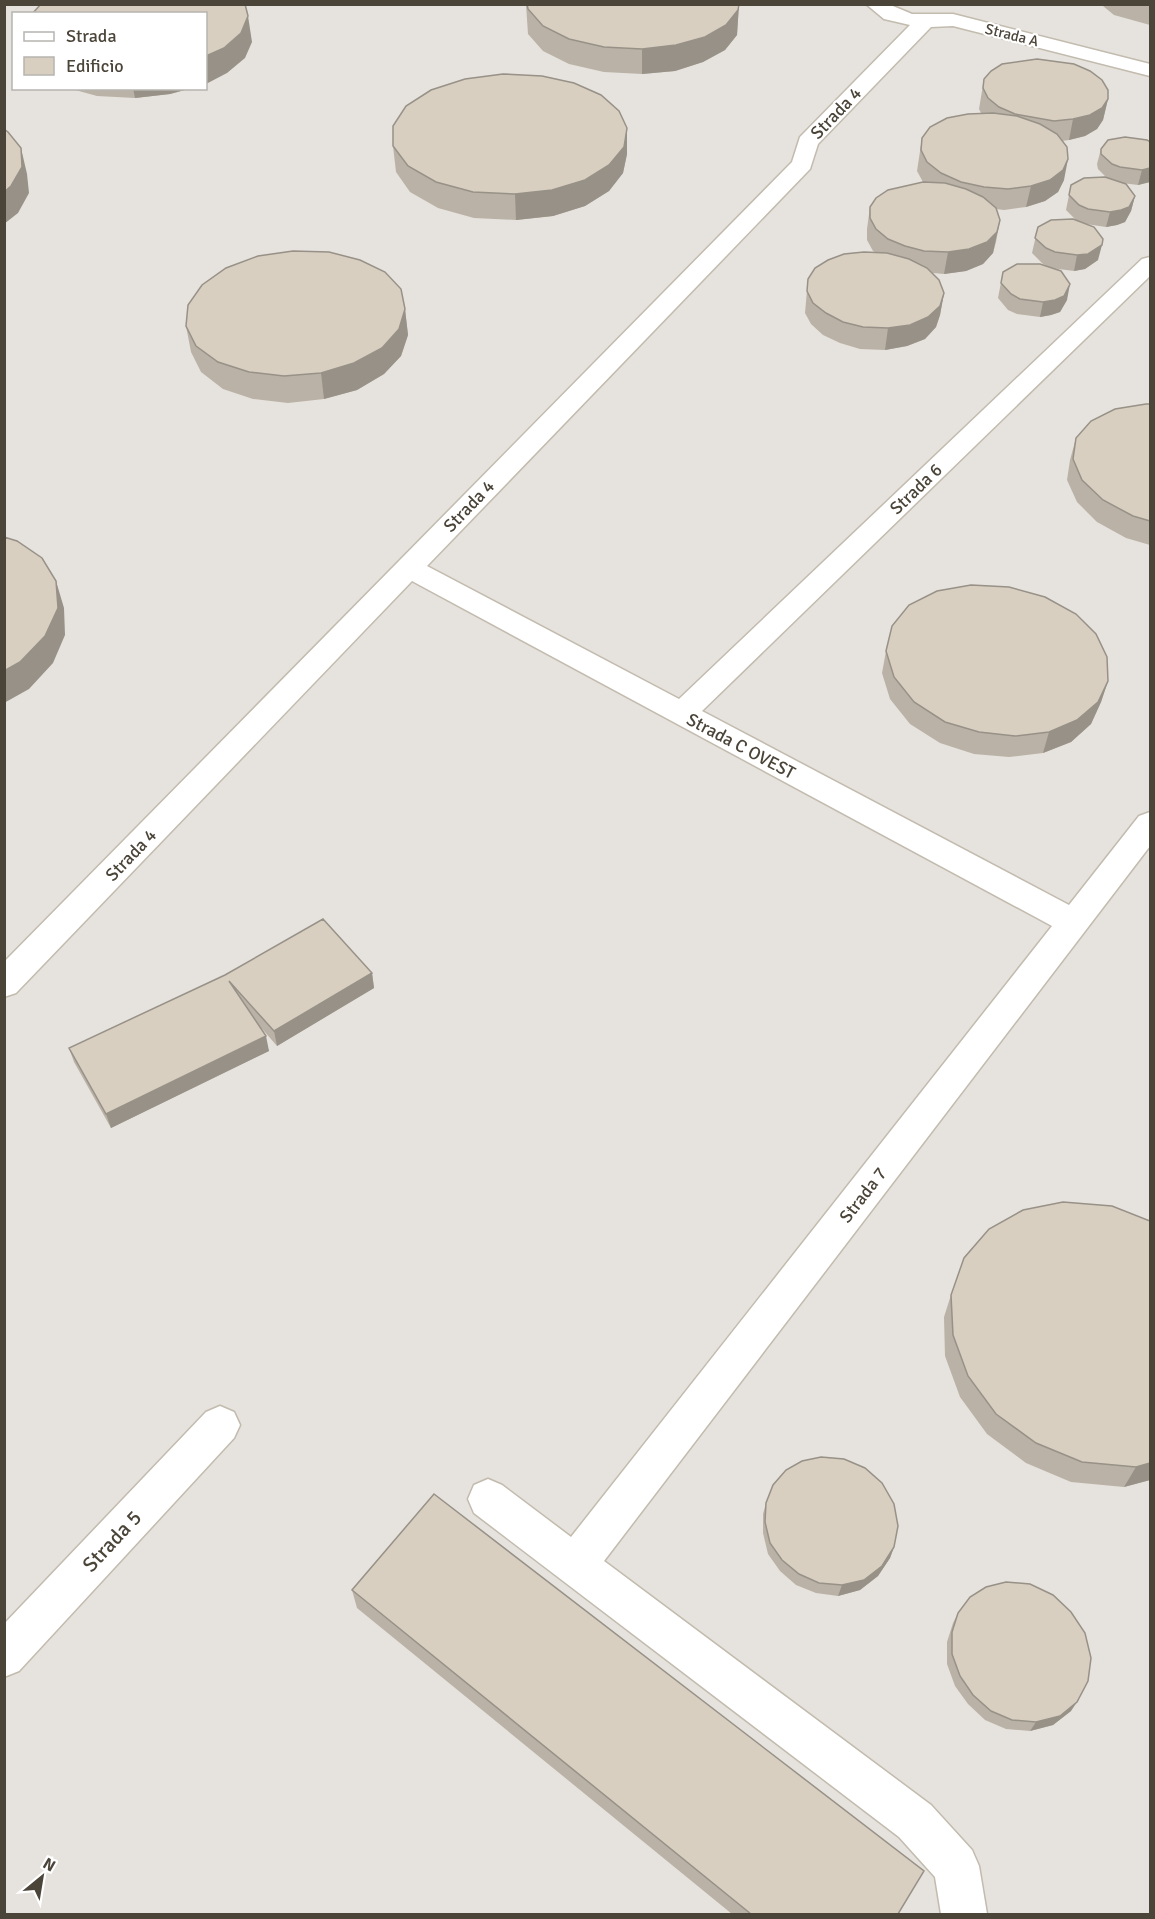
<svg xmlns="http://www.w3.org/2000/svg" width="1155" height="1919" viewBox="0 0 1155 1919" font-family="Signika,sans-serif">
  <style>
    .industrial { fill: #e6e2dd; fill-rule: evenodd }
    .lines { fill: none; stroke-linecap: round; stroke-linejoin: round }
    .minor-casing { stroke: #c2bbae; stroke-width: 3 }
    .minor { fill: #fff; fill-rule: evenodd }
    .wall { fill: #bab2a6 }
    .shaded-wall { fill: #979187 }
    .building { fill: #d8cfc1; stroke: #979187; stroke-width: 1.5 }
    .labels { text-anchor: middle; stroke-width: 4.5; stroke-linejoin: round; paint-order: stroke }
    .far-street-label { font-size: 15px; fill: #4b4439; stroke: #fff }
    .street-label { font-size: 18px; fill: #4b4439; stroke: #fff }
    .near-street-label { font-size: 21px; fill: #4b4439; stroke: #fff }
  </style>
  <rect width="100%" height="100%" fill="#f6f3ec"/>
  <!-- industrial -->
  <path class="industrial" d="M5 5H1150V1914H5ZM14 14H206V88H14Z"/>
  <g class="lines">
    <defs>
      <path id="minor" d="M866 4H888L912 14H953L1150 64V76L953 26 931 27 818 144 810 169 427 566 679 699 1142 259 1150 257V276L702 711 1069 905 1139 816 1150 812V846L604 1561 931 1805 972 1850 979 1866 987 1914H941L935 1877 899 1837 474 1513 468 1499 474 1485 488 1479 502 1485 571 1537 1052 926 412 581 16 993 4 997V962L792 162 800 137 910 25 884 19Z
        M220 1406 234 1412 240 1425 234 1438 19 1671 4 1677V1624L206 1412Z"/>
    </defs>
    <!-- minor casing -->
    <use href="#minor" class="minor-casing"/>
    <!-- minor -->
    <use href="#minor" class="minor"/>
  </g>
  <!-- wall -->
  <path class="wall" d="M526 4H739L737 35 725 50 703 62 675 71 642 74 604 72 569 64 543 51 528 34Z
    M1102 4H1150V25L1114 15 1103 6Z
    M984 79 1108 99 1103 120 1097 129 1085 136 1069 140 1062 141 1064 180 1058 192 1045 201 1026 207 1004 210 996 209 1000 220 996 242 993 253 983 264 966 271 944 274 933 273 944 293 940 315 936 327 925 339 907 346 885 350 860 349 840 343 823 335 811 324 805 313 808 279 875 252 873 251 867 240V229L870 207 923 182 917 171 922 138 981 113 979 109Z
    M68 88H192L170 94 135 98 97 96Z
    M1150 142V182L1138 185 1122 183 1135 196 1131 211 1125 222 1117 225 1106 227 1086 224 1098 260 1085 269 1074 271 1051 268 1043 264 1032 253 1038 227 1076 220 1066 210 1071 185 1107 178 1098 169 1097 164 1101 149Z
    M393 146 627 154 623 173 609 191 585 206 553 216 516 220 474 218 438 208 410 192 396 172Z
    M1003 272 1067 300 1060 312 1051 315 1040 317 1017 314 1008 310 998 298Z
    M405 309 408 335 401 356 384 374 357 390 324 399 288 403 253 399 223 389 201 372 191 352 186 326Z
    M1150 404V545L1126 538 1097 522 1077 502 1067 480 1070 460 1076 438Z
    M886 651 1108 681 1101 702 1091 724 1071 742 1043 753 1009 757 974 754 940 743 910 724 890 699 882 673Z
    M372 973 374 988 277 1046 257 1023 269 1051 111 1128 74 1062 69 1048 225 975Z
    M1150 1221V1480L1124 1487 1071 1482 1026 1463 987 1434 960 1397 945 1356 944 1317 951 1295Z
    M766 1503 894 1547 890 1558 878 1576 860 1590 838 1596 816 1593 796 1585 780 1571 768 1554 763 1533V1514Z
    M352 1590 898 1914H732L357 1608Z
    M958 1613 1071 1711 1053 1725 1030 1731 1006 1729 985 1720 968 1704 955 1686 947 1664V1642L953 1623Z"/>
  <!-- shaded-wall -->
  <path class="shaded-wall" d="M739 4 737 35 725 50 703 62 675 71 642 74V49Z
    M248 16 252 42 245 58 227 73 206 84V56Z
    M133 88H192L170 94 135 98Z
    M1108 99 1103 120 1097 129 1085 136 1069 140 1073 119Z
    M627 128V154L623 173 609 191 585 206 553 216 516 220 515 194Z
    M21 148 27 174 29 193 18 213 4 224V192Z
    M1068 159 1064 180 1058 192 1045 201 1026 207 1031 186Z
    M1150 168V182L1138 185 1142 170Z
    M1135 196 1131 211 1125 222 1117 225 1106 227 1110 212Z
    M1000 220 993 253 983 264 966 271 944 274 948 252Z
    M1102 245 1098 260 1085 269 1074 271 1077 255Z
    M1070 284 1067 300 1060 312 1051 315 1040 317 1043 302Z
    M944 293 940 315 936 327 925 339 907 346 885 350 888 328Z
    M405 309 408 335 401 356 384 374 357 390 324 399 321 373Z
    M56 581 64 608 65 635 53 663 29 689 4 703V671Z
    M1108 681 1101 702 1091 724 1071 742 1043 753 1049 732Z
    M372 973 374 988 277 1046 274 1031Z
    M266 1036 269 1051 111 1128 106 1114Z
    M1150 1463V1480L1124 1487 1136 1467Z
    M894 1547 890 1558 878 1576 860 1590 838 1596 842 1585Z
    M1077 1702 1071 1711 1053 1725 1030 1731 1036 1722Z"/>
  <!-- building -->
  <path class="building" d="M41 4H245L248 16 241 33 224 48 206 56V14H32Z
    M527 4H739L738 10 726 25 705 37 676 45 642 49 604 47 569 39 543 26 528 9Z
    M1037 59 1074 64 1090 71 1102 80 1108 90V99L1102 108 1090 115 1073 119 1054 121 1015 114 999 107 988 98 983 88 984 79 991 71 1002 64Z
    M503 74 542 76 574 83 601 95 619 111 627 128 624 147 609 165 585 180 552 190 515 194 473 192 436 182 408 166 393 146V126L406 106 431 90 465 79Z
    M993 113 1017 116 1040 124 1057 134 1067 147 1068 159 1063 170 1050 180 1031 186 1008 189 984 187 961 182 941 173 927 162 921 150 922 138 930 127 947 118 968 114Z
    M4 129 8 132 21 148 22 167 11 186 4 192Z
    M1125 137 1147 140 1150 142V168L1142 170 1120 167 1112 164 1101 154V149L1108 140Z
    M1105 177 1126 184 1135 196 1129 207 1121 210 1110 212 1088 209 1079 205 1069 195 1071 185 1084 178Z
    M923 182 945 183 966 189 983 197 996 208 1000 220 997 232 987 242 969 249 948 252 924 251 905 246 888 239 876 229 870 218V207L876 198 888 190Z
    M1073 219 1094 227 1103 239 1102 245 1088 254 1077 255 1055 252 1046 248 1035 238 1038 227 1051 220Z
    M293 251 329 252 360 260 385 272 401 289 405 309 399 329 382 348 354 363 321 373 284 376 249 372 218 362 196 346 186 326 188 305 202 285 226 268 258 256Z
    M864 252 887 253 909 259 927 268 939 280 944 293 940 306 928 317 910 325 888 328 863 327 843 322 826 313 813 303 807 291 808 279 815 268 828 260 844 254Z
    M1017 264H1040L1061 271 1070 284 1064 296 1055 300 1043 302 1020 299 1011 294 1001 283 1003 272Z
    M1146 404H1150V521L1133 516 1103 500 1082 480 1073 459 1076 438 1091 421 1115 409Z
    M4 537 17 541 42 558 56 581 58 608 45 636 20 662 4 671Z
    M971 585 1009 587 1045 597 1076 614 1096 634 1107 657 1108 681 1098 702 1077 720 1049 732 1015 736 979 732 945 722 914 702 894 677 886 651 892 626 909 605 937 591Z
    M323 919 372 973 274 1031 229 981 266 1036 106 1114 69 1048 225 975Z
    M1063 1202 1112 1206 1150 1221V1463L1136 1467 1082 1462 1036 1443 996 1414 968 1376 953 1335 951 1295 964 1258 989 1229 1023 1210Z
    M821 1457 844 1459 865 1468 882 1483 894 1504 898 1526 894 1547 882 1566 864 1580 842 1585 819 1583 799 1574 782 1560 770 1543 765 1522 766 1503 773 1485 786 1470 802 1461Z
    M434 1494 924 1871 898 1914H751L352 1590Z
    M1006 1582 1030 1584 1053 1595 1071 1612 1085 1633 1091 1658 1088 1681 1077 1702 1060 1716 1036 1722 1012 1720 991 1711 973 1695 960 1676 952 1654V1632L958 1613 970 1597 986 1587Z"/>
  <g class="labels">
    <!-- far-street labels -->
    <g class="far-street-label">
      <text transform="translate(1012 35) rotate(14)" y="5">Strada A</text>
    </g>
    <!-- street labels -->
    <g class="street-label">
      <text transform="translate(836 113) rotate(-46)" y="6">Strada 4</text>
      <text transform="translate(916 489) rotate(-44)" y="6">Strada 6</text>
      <text transform="translate(469 506) rotate(-46)" y="6">Strada 4</text>
      <text transform="translate(741 746) rotate(28)" y="6">Strada C OVEST</text>
      <text transform="translate(131 855) rotate(-46)" y="6">Strada 4</text>
      <text transform="translate(863 1195) rotate(-52)" y="6">Strada 7</text>
    </g>
    <!-- near-street labels -->
    <g class="near-street-label">
      <text transform="translate(112 1541) rotate(-47)" y="7">Strada 5</text>
    </g>
  </g>
  <!-- border -->
  <rect width="1155" height="1919" fill="none" stroke="#4b4439" stroke-width="12"/>
  <!-- legend -->
  <rect x="12" y="12" width="195" height="78" fill="#ffffff" stroke="#b7b4b0" stroke-width="1.5"/>
  <rect x="24" y="32" width="30" height="9" fill="#ffffff" stroke="#b7b4b0" stroke-width="1.5"/>
  <text x="66" y="42" font-size="18" fill="#4b4439">Strada</text>
  <rect x="24" y="57" width="30" height="18" fill="#d8cfc1" stroke="#b7b4b0" stroke-width="1.5"/>
  <text x="66" y="72" font-size="18" fill="#4b4439">Edificio</text>
  <!-- north arrow -->
  <g transform="translate(42 1877) rotate(30)" stroke="#ffffff" stroke-width="4.5" paint-order="stroke">
  <path d="M0-4.5L10 22L0 15L-10 22Z" fill="#4b4439"/>
  <text y="-9" font-size="16" font-weight="bold" text-anchor="middle" fill="#4b4439">N</text>
  </g>
</svg>
